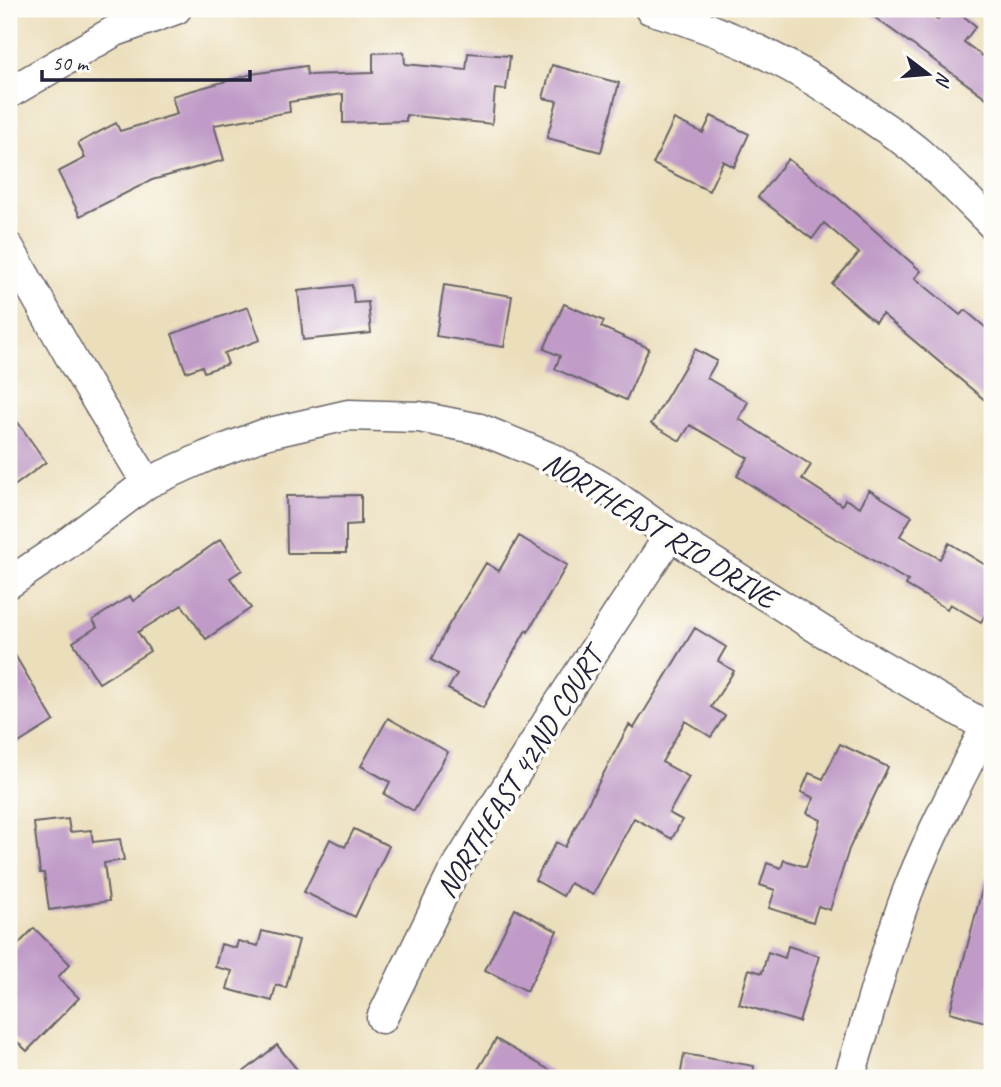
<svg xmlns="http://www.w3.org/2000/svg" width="1001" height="1087" viewBox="0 0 1001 1087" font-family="Caveat,sans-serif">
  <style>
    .building { fill: #c09bc7 }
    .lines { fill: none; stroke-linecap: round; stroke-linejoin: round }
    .street-casing { stroke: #686468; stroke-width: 33 }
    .street { stroke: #fff; stroke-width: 30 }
    .labels { text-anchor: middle; stroke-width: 7; stroke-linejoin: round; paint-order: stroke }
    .street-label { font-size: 30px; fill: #22223b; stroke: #fdfcf7 }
  </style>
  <rect width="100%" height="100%" fill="#fdfcf7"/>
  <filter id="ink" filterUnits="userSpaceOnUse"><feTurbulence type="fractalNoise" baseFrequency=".0143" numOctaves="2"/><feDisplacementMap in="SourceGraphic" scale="14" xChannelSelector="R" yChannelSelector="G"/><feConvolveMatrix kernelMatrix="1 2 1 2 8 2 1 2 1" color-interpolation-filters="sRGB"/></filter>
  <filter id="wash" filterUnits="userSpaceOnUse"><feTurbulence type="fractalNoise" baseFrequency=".00686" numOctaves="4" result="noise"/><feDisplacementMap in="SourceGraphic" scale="28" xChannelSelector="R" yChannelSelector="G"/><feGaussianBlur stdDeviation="1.57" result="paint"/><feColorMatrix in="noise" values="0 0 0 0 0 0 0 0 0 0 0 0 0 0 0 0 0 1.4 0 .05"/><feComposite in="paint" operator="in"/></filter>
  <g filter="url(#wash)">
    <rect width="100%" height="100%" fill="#ebdebb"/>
    <g id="blocks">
      <!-- building -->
      <path class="building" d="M863 9H921L937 20 946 9H954L976 26 964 42 992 63V102Z
        M404 52 405 64 466 70 468 53 510 56 506 90 495 89 492 124 406 115V121L343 123V94L289 102 290 112 214 125 224 160 152 180 80 216 58 172 85 158 78 143 116 123 120 131 177 114 172 96 252 74 306 66 307 75 373 73V53Z
        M552 65 619 83 601 152 547 138 557 101 543 98Z
        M711 116 749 134 734 167 723 161 709 191 653 164 674 119 703 133Z
        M788 159 838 198 921 271 915 278 960 315 965 310 992 333V406L882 314 875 322 832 284 859 253 824 223 812 239 758 197Z
        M352 285 354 303 368 302 371 333 303 340 298 291Z
        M444 285 512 296 504 347 436 336Z
        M564 304 604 321 601 327 649 348 626 400 555 369 560 356 544 349Z
        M248 307 260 340 224 353 228 364 204 372 202 366 186 372 172 334Z
        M695 349 717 361 707 378 748 402 739 419 811 465 802 479 842 505 845 499 860 507 869 490 912 516 900 536 940 559 949 543 992 569V603L981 622 950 604 947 609 906 585 908 581 826 533 737 476 748 458 690 425 680 441 651 424Z
        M9 410 46 462 9 490Z
        M361 495V524L346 525V553H287L286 496Z
        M519 536 567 565 528 632 526 630 483 708 448 689 457 674 431 660 448 626 486 563 499 571Z
        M221 539 242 570 230 578 251 608 206 639 182 605 138 632 150 651 99 683 73 642 97 627 93 620 130 596 133 601Z
        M695 628 726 647 718 661 734 671 711 707 725 716 711 737 685 721 662 762 689 777 669 813 682 820 672 839 634 818 593 895 570 883 563 896 535 880 556 842 565 847 629 725 634 728Z
        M9 645 54 721 9 749Z
        M388 718 448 752 414 811 384 794 390 782 361 766Z
        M840 744 888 767 849 849 830 910 818 906 813 922 769 908 775 890 760 885 767 863 781 868 784 860 806 867 821 820 807 813 814 798 801 792 809 773 823 779Z
        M68 819 70 832 91 830 93 842 120 839 124 860 104 863 109 901 49 910 44 873H40L34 823Z
        M354 829 389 846 355 917 304 892 330 839 345 847Z
        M985 878 992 879V1024L950 1012Z
        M515 909 557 931 527 991 485 970Z
        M34 928 70 964 58 977 79 998 27 1051 9 1034V954Z
        M262 931 299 940 286 988 276 985 272 1001 227 989 232 971 215 967 221 944 236 948 238 941 258 946Z
        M788 946 819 956 799 1022 739 1004 749 969 762 973 768 952 785 958Z
        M496 1039 563 1078H473Z
        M277 1045 304 1078H236Z
        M684 1054 754 1066 753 1078H680Z"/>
    </g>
  </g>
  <g filter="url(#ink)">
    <use href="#blocks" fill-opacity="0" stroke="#686468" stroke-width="2"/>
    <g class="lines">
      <defs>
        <path id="street" d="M650 9C731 32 807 71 875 121 890 131 905 141 919 153 944 175 968 200 992 224
          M9 93 113 32 176 9
          M9 248 74 363 147 483
          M9 583 65 545 147 483 207 456 265 434 348 415 419 417 480 429 553 459 607 490 670 535 822 631 992 730
          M382 1018 452 875 555 710 670 535
          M849 1078C870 1013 886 946 911 883 933 829 960 778 986 727"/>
      </defs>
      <!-- street casing -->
      <use href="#street" class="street-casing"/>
      <!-- street -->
      <use href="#street" class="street"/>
    </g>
  </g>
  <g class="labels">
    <!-- street labels -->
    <g class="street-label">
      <text transform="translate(660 530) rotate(32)" y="10">NORTHEAST RIO DRIVE</text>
      <text transform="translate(519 773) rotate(-58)" y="10">NORTHEAST 42ND COURT</text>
    </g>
  </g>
  <!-- margin -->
  <rect width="1001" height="1087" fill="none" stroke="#fdfcf7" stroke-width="35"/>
  <!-- north arrow -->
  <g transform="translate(928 74) rotate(106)" stroke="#fdfcf7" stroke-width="5" paint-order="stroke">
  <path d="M0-5L12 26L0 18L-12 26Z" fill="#22223b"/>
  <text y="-10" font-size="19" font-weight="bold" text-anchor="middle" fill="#22223b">N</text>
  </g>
  <!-- scale -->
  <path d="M42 70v10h208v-10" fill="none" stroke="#22223b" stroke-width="3.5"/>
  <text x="52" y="70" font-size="21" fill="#22223b" stroke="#fdfcf7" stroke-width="5" paint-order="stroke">50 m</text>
</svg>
